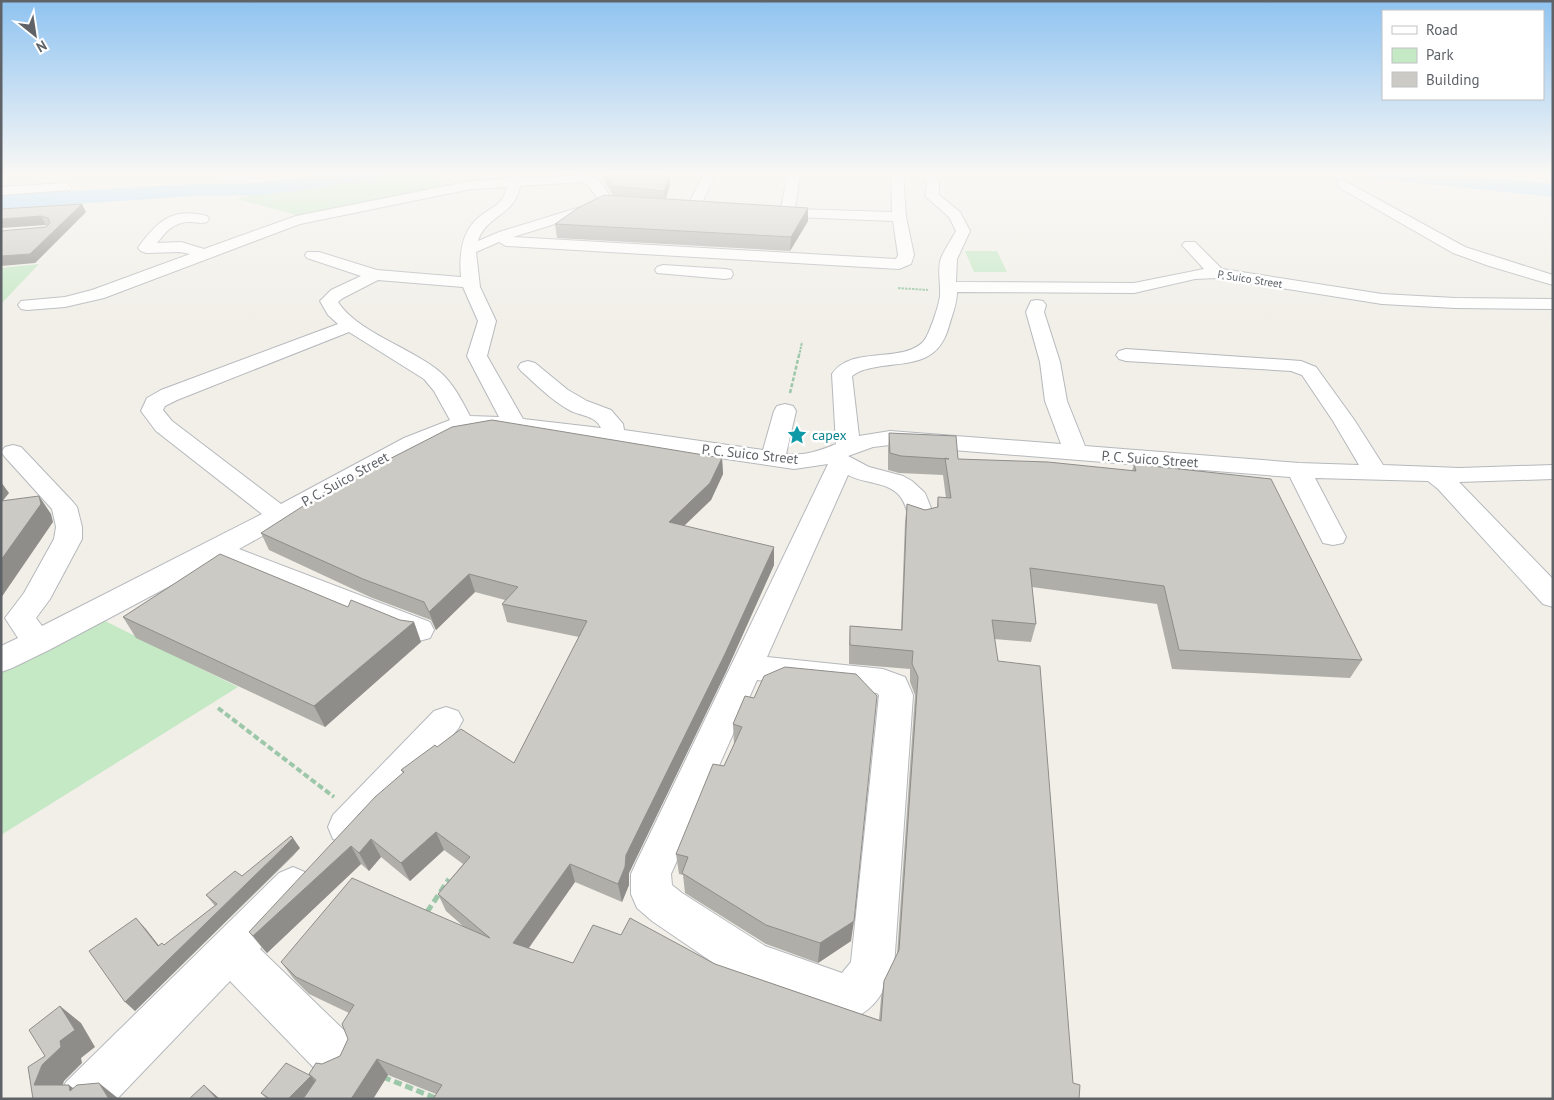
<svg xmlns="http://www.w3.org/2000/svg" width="1554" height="1100" viewBox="0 0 1554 1100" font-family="'PT Sans',sans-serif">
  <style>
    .green { fill: #c5e8c5 }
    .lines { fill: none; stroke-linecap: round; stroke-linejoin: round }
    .river { fill: #aadaff; fill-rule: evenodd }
    .minor-casing { stroke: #b5b8bc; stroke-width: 2 }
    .path-far3 { stroke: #9cc7a9; stroke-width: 2; stroke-dasharray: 2.5 1; stroke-linecap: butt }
    .path-far2 { stroke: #9cc7a9; stroke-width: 2.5; stroke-dasharray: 4 2; stroke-linecap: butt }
    .path-far1 { stroke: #9cc7a9; stroke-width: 4; stroke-dasharray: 6 3; stroke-linecap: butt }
    .path { stroke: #9cc7a9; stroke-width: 5; stroke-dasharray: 8 4; stroke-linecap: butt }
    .minor { fill: #fff; fill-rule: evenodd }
    .wall { fill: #afaea9 }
    .shaded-wall { fill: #8f8d8a }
    .building { fill: #cccac5; stroke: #8f8d8a }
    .labels { text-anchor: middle; stroke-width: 5; stroke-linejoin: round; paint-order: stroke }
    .far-street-label { font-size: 11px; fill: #5f6368; stroke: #fff }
    .culture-label { font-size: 14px; fill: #0d838f; stroke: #fff; text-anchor: start }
    .street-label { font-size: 14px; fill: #5f6368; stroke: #fff }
  </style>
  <rect width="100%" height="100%" fill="#f1efe8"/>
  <!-- green -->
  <path class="green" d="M377 173H441L431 177 444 184H452L454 186 300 216 237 199C282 184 331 187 377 173Z
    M965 251H997L1007 272H974Z
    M39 264 1 304V268Z
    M103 620 238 687 1 835V671Z"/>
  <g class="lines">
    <!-- river -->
    <path class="river" d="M332 173H378L375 177 368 179 296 191 258 195 193 196 1 209V195L193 184 258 183Z
      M1372 173H1439L1553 184V197L1382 179 1375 177Z"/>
    <defs>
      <path id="minor" d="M506 173H518L519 178 590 175 598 179 613 200 597 211 513 237 896 259 898 255 893 221 771 216 766 215 764 212 766 209 781 208 788 173H800L795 209 892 212 891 173H903L906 217 914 255 911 264 899 269 506 246 499 242 476 252 480 287 496 321 487 356 523 419 601 428C596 416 582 416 571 411 552 401 537 385 521 371L518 367 521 363 528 361 535 363 568 390 587 401 611 410 623 424 624 430 763 450 774 411 777 406 785 404 793 406 796 411 786 454C804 456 819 451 836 444L832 374C852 345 900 364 923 342 929 336 939 305 940 296 941 284 937 270 941 258 945 249 951 240 956 231L949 217 925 196 927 184 922 173H934L939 184V195L960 212 970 231 957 259 956 282 1134 283 1204 269 1182 245 1185 242H1195L1222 269 1382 294 1455 298 1553 299V309L1455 308 1382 304 1217 278 1195 279 1134 293 957 292C957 304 952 315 949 326 939 362 915 362 882 366 871 368 861 369 852 376L859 436 890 431 1061 444 1045 401 1040 362 1026 312 1031 301 1037 300 1043 301 1046 305 1044 312 1060 362 1067 401 1085 446 1299 463 1359 465 1333 421 1302 375 1291 371 1126 361 1119 359 1116 355 1119 351 1126 349 1301 361 1316 367 1355 421 1383 465 1460 468 1553 465V479L1459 482 1553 579V607L1543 604 1438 489 1428 481 1315 478 1346 537 1343 543 1333 545 1323 543 1290 477 890 445 873 447 848 456 869 467 903 476 912 481 925 493 935 518 931 524 922 526 913 524C907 515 906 502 899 495 886 481 864 484 848 475L767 657 883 669 905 677 913 695 894 967C883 994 876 1009 848 1021L737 979 652 921 637 908 631 894V874L637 861 828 464 794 469 623 444 495 430H466L420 448 239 549 430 622 434 630 430 638 419 641 408 638 217 561 49 650 12 668 1 672V646L18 638 5 618 24 593 54 539 56 527 52 509 5 457 1 452 5 447 13 445 21 447 73 502 77 507 82 527V539L50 599 36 618 42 626 262 514 156 431 141 411 147 398 161 390 338 324 328 315 320 301 331 290 361 276 307 258 305 255 307 252H319L377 270 461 277C459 255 461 232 479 217 493 206 503 205 507 187L471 189 300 224 104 298 65 307 27 310 21 309 18 305 21 301 65 297 92 290 190 254 180 252 146 253 141 251 138 248C157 221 173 207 207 216L209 219 207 222C201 224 197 222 191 222 175 221 166 231 157 243L181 242 204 249 296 216 471 181 506 179ZM583 182 588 185 598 199 587 205 499 232 478 241C486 215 516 215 520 186ZM378 280 463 287 478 321 467 356 499 417 470 416C462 401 453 383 440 372 412 348 357 332 338 302L343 298ZM349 332 424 379 434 391 450 420 404 438 281 504 172 421 163 410 165 406 177 400ZM757 680 877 693 879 695 851 962 842 973 765 946 682 893 672 885 671 874Z
        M704 173H716L699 209 684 212 658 209 656 206 658 203H689Z
        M1343 180 1465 247 1553 275V285L1489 266 1453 253 1338 187 1337 184 1338 181Z
        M65 183 72 187 70 190 1 195V187Z
        M663 265 725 269 731 270 733 274 731 278 725 279 657 273 655 270 657 267Z
        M446 707 458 711 463 720 458 729 361 839 347 844 333 839 328 827 333 815 434 711Z
        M293 867 307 873 313 886 307 899 260 949 351 1037 358 1054 351 1071 334 1078 317 1071 230 981 117 1099H58L66 1082 279 873Z"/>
    </defs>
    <!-- minor casing -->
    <use href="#minor" class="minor-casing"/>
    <!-- path-far3 -->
    <path class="path-far3" d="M898 288 928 290
      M799 356 802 342"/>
    <!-- path-far2 -->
    <path class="path-far2" d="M790 393 799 355"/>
    <!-- path-far1 -->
    <path class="path-far1" d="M218 708 334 797"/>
    <!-- path -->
    <path class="path" d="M427 912 449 879
      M383 1077 438 1099"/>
    <!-- minor -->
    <use href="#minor" class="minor"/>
  </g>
  <!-- wall -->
  <path class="wall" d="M604 176H670V185L665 199 808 208V221L790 251 557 238 555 224 613 195 606 185Z
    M1 209 86 212 35 263 46 227 48 226Z
    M889 433 958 459 1132 471 1134 464 1362 660 1350 678 1172 669 1157 604 1032 587 1036 624 1031 642 994 639 998 661 1073 1083 436 1094 388 1075 373 1099H267L261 1093 311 1076 315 1081 309 1074 322 1064 340 1056 348 1039 349 1013 309 994 294 979 281 962 463 926 446 911 438 894 463 864 444 850 410 881 381 857 369 871 361 864 267 953 263 949 249 932 403 773 401 770 437 747 514 763 579 637 507 622 502 604 505 600 475 592 436 630 431 620 370 597 269 550 261 533 722 458 723 474 711 500 684 526 774 565 726 672 629 873V885L622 902 575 882 529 948 573 963 621 935 715 964 879 1020 881 998 884 981 897 955 915 695 910 682V669L849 664V644L850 626 901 630 905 522 907 504 925 510 937 507 938 497 946 498 943 475 899 473 888 470V449Z
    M348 607 400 620 414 622 421 642 325 727 136 638 123 617Z
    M745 696 851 941 818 963 766 944 685 893 683 875 679 874 676 854 724 766 734 745 733 724Z
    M300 848 293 856 135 1011 145 928 159 946 164 945 215 906 206 895 242 876Z"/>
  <!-- shaded-wall -->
  <path class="shaded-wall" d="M670 176V185L665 201 664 191Z
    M82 204 86 212 35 263 1 266V256Z
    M808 208V221L790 251 791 237Z
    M41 216 46 225 1 228V219Z
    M722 458 723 474 711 500 670 539 669 522Z
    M1 482 9 493 1 503Z
    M39 496 51 514 53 522 1 598V560Z
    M774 547V565L726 672 629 873V885L622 902 618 884 626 855Z
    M469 574 475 592 436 630 429 612Z
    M414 622 421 642 325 727 314 706Z
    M436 832 444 850 410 881 401 863Z
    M293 838 300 848 135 1011 125 1002Z
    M371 839 381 857 369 871 359 853Z
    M351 846 361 864 267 953 253 936Z
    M570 864 575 882 520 960 513 943Z
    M136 918 145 928 167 956 158 946Z
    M854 921 851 941 818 963 820 943Z
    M60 1006 81 1023 95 1047 81 1058 82 1063 64 1081 58 1099 34 1085 42 1065 60 1041Z
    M377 1059 388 1075 373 1099H351Z
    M311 1076 318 1085 305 1099H288Z
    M99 1083 119 1099H109Z
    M69 1085 88 1099 70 1091Z
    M204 1085 220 1099H217Z"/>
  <!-- building -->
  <path class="building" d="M604 176H670L664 191 612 186Z
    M604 195 808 208 791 237 555 224 578 208Z
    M82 204 30 254 1 256V231L46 227 50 223 48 218 41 216 1 219V209Z
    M492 420 722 458 710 483 669 522 774 547 725 654 626 855 625 867 618 884 570 864 513 943 573 963 593 925 621 935 630 918 715 964 881 1021 884 981 899 950 918 677 912 664 913 651 850 645V626L902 630 907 504 925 510 938 507V497L951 498 945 458 949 459 901 456 890 453 889 433 956 436 958 459 1048 462 1136 471 1134 464 1271 479 1362 660 1179 650 1164 586 1030 568 1036 624 992 620 998 661 1040 666 1073 1083 1080 1085 1079 1099H433L442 1085 377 1059 351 1099H303L316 1080 309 1074 316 1063 322 1064 340 1056 348 1039 342 1024 354 1005 296 977 281 962 352 878 490 938 438 894 470 857 436 832 401 863 371 839 359 853 351 846 253 936 249 932 375 797 404 772 401 770 435 745 437 747 461 729 514 763 587 621 502 604 518 587 469 574 429 612 424 602 363 579 261 533 325 492 452 427Z
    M39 496 41 504 1 560V501Z
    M220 554 348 607 351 600 400 620 414 622 314 706 123 617Z
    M785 667 856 674 877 696 854 921 820 943 766 925 682 873 688 857 676 854 713 764 724 766 742 727 733 724 745 696 754 698 764 676Z
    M291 836 293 838 286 845 125 1002 89 951 136 918 158 946 162 943 164 945 217 904 206 895 235 871 242 876Z
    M60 1006 75 1030 60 1041 61 1047 42 1065 34 1085H69L70 1091 77 1085 99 1083 109 1099H33L28 1067 45 1056 29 1030Z
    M286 1063 311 1076 288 1099H270L261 1093Z
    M204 1085 217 1099H189Z"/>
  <!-- sky -->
  <linearGradient id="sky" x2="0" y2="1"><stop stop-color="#8fc3f1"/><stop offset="0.53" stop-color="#f9f8f5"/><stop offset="1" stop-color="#f9f8f5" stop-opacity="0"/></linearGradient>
  <rect width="1554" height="327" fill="url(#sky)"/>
  <!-- icons -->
  <defs>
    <symbol id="sight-bare" viewBox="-9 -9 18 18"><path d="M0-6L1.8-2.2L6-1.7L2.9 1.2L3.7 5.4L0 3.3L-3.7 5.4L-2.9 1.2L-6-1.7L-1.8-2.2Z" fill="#0f9aa8" stroke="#fff" stroke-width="2.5" paint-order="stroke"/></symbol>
  </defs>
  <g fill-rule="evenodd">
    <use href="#sight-bare" x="783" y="421" width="28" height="28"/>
  </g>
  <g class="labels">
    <!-- far-street labels -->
    <g class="far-street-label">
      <text transform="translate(1250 279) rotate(9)" y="4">P. Suico Street</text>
    </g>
    <!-- culture labels -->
    <g class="culture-label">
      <text x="812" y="440">capex</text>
    </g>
    <!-- street labels -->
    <g class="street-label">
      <text transform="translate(750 454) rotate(6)" y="5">P. C. Suico Street</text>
      <text transform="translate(1150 459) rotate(4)" y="5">P. C. Suico Street</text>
      <text transform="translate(345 479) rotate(-29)" y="5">P. C. Suico Street</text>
    </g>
  </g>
  <!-- border -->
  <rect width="1554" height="1100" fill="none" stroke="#5f6368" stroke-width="5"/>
  <!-- legend -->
  <rect x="1382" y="10" width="162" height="90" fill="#ffffff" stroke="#bfc1c3"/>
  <rect x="1392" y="26" width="25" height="8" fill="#ffffff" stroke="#bfc1c3"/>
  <text x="1426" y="35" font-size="15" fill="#5f6368">Road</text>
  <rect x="1392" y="48" width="25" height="15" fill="#c5e8c5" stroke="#bfc1c3"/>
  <text x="1426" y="60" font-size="15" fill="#5f6368">Park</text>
  <rect x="1392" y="72" width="25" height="15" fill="#cccac5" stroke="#bfc1c3"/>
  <text x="1426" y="85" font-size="15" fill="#5f6368">Building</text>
  <!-- north arrow -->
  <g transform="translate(35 35) rotate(150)" stroke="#ffffff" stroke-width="4" paint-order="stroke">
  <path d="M0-4L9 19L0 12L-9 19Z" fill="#5f6368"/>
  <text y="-8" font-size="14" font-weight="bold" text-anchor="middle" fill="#5f6368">N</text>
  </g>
</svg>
